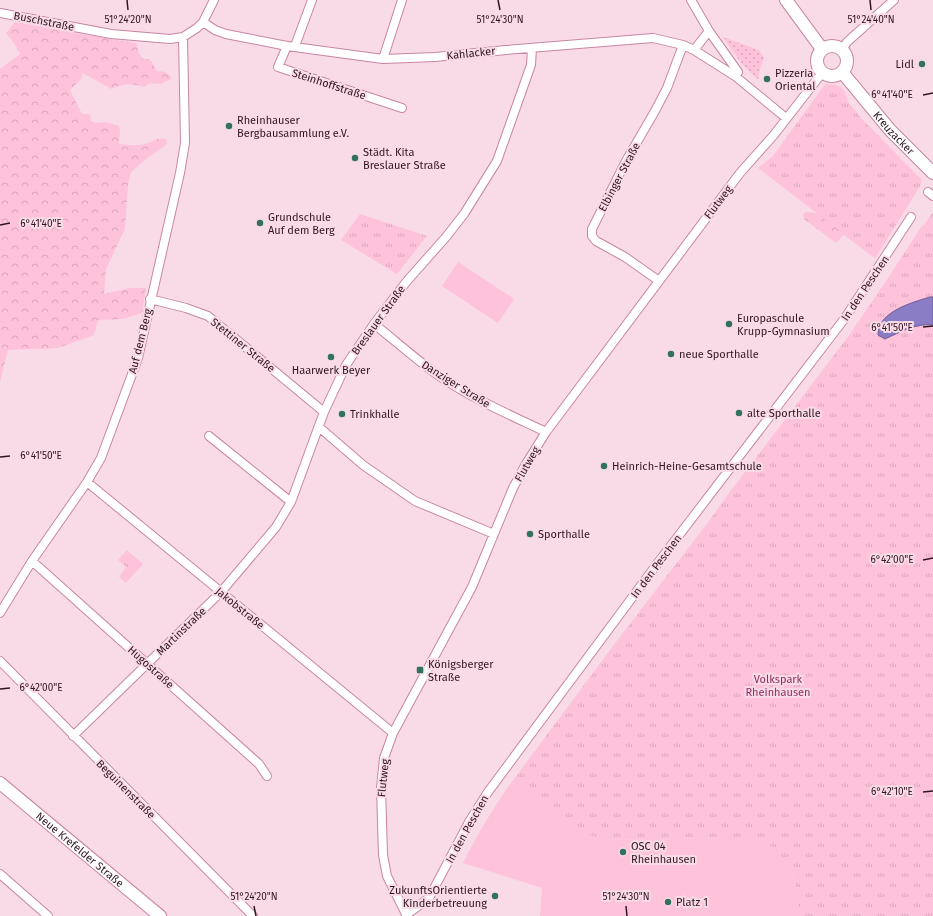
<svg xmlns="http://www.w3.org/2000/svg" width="933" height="916" viewBox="0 0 933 916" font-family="'Fira Sans',sans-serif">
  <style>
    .grass { fill: url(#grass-dots) }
    .forest { fill: url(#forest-crowns) }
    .park { fill: url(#park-tufts) }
    .pitch { fill: #fec2db }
    .water { fill: #8a7cc5; stroke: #6f5d94 }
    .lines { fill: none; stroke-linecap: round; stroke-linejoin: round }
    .street-casing { stroke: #c985a3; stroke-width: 10 }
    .secondary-casing { stroke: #c985a3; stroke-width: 14 }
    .street { stroke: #fff; stroke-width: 8 }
    .secondary { stroke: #fff; stroke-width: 12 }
    .ticks { fill: none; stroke: #301622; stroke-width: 1.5 }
    .poi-dot { fill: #31715e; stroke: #f9dbe7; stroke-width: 1.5 }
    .labels { text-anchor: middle; stroke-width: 4; stroke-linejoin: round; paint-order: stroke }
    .street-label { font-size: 11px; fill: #301622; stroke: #f9dbe7 }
    .poi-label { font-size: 11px; fill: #301622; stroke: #f9dbe7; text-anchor: start }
    .park-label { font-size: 11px; fill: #8d2e5f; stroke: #f9dbe7 }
    .ticks-label { font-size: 10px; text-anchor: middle; fill: #301622; stroke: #f9dbe7; stroke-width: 4; stroke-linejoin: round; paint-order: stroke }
  </style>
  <defs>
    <pattern id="grass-dots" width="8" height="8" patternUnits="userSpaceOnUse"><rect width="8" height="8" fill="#fec2db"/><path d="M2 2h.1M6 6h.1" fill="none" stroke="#daa6bc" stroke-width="1.8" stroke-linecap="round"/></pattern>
    <pattern id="forest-crowns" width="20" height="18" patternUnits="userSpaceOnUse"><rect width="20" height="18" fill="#fec2db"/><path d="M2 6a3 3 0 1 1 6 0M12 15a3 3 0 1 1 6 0" fill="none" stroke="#daa6bc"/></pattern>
    <pattern id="park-tufts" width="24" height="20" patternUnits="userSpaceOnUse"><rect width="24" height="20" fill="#fec2db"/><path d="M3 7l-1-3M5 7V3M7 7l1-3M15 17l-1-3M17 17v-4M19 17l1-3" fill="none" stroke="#daa6bc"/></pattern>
  </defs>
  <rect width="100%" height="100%" fill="#f9dbe7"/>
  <!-- grass -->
  <path class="grass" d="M723 37 759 50 764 58 760 69 758 80 742 64Z"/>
  <!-- forest -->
  <path class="forest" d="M15 22 86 35 136 43 139 54 143 59H149C153 62 154 67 157 71 163 71 169 72 171 78L170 80 167 81 161 84 150 83 144 87C133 83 121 84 111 89L83 73 81 79 70 90 82 114H90L91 122 96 123 105 122 119 126 120 132 119 144C128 145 136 146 145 144 154 142 156 137 166 139L167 144 145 160 131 172 128 184 125 229 106 269 104 294 130 288H146L142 313 123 319 98 320 94 335 58 348 8 350 0 382V69L20 54 16 46 6 33Z
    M904 209 901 216 875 258 844 235 836 243 804 219 803 214 806 212 823 214Z"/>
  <!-- park -->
  <path class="park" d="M826 84 837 85 842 88 845 92 848 102 862 119 922 180 919 188 875 258 758 168 773 156 823 87Z
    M933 212V916H801L791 865 718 837 656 840 603 839 573 831 511 783 616 642 709 521 729 493 850 334 892 272 921 227 924 225Z
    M360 214 427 236 397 274 341 240Z
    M127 550 143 564 126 583 119 577 126 567 118 560Z"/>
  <!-- pitch -->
  <path class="pitch" d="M458 262 514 299 498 323 442 286Z
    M511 783 573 831 603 839 656 840 718 837 766 842 791 865 801 916H540L542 888 463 863C477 835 493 808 511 783Z"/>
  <!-- water -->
  <path class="water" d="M930 297H933V325C916 323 900 332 885 339L878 335C877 312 913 302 930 297Z"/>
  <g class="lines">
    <defs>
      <path id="street" d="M691 0 709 31 738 72 735 76
        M0 13 111 34 170 39 183 37 197 28 203 22 214 0
        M203 22 215 30 226 34 287 46 383 59 435 57 506 50 653 38 683 45 694 50 735 76 786 118
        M287 46 278 67 402 108
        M295 46 312 0
        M694 50 709 31
        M842 50 847 42 894 0
        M383 59 402 0
        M928 192 933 196
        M659 281 625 257 596 241 592 236V229L626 161 655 111 667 88 683 45
        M150 299 186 308 208 316 324 412
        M374 324C393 339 411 355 431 370 466 396 506 413 546 432
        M319 427 363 465 415 501 494 534
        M209 436 291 502
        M87 482 393 733
        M32 561 259 764 267 776
        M0 613 32 561 87 482 101 458 138 358 180 173 185 143 183 37
        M0 661 253 916
        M73 736 221 592 276 527 291 502 324 412 346 365 374 324 407 281 446 237 464 214 497 161 531 65 532 48
        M0 874 48 916
        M406 915 429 898 469 822 488 792 657 564 845 318 911 217
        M407 916 387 876 383 855 381 788 384 758 393 733 472 587 513 488 526 464 546 432 740 173 773 136 822 73"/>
      <g id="secondary">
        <path d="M786 0 822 49"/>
        <circle cx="832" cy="61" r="15"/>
        <path id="s1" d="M842 72 890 130 933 173"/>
        <path id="s2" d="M0 783 160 916"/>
      </g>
    </defs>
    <!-- street casing -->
    <use href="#street" class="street-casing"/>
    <!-- secondary casing -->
    <use href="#secondary" class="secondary-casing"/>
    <!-- street -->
    <use href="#street" class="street"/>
    <!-- secondary -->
    <use href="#secondary" class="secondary"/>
  </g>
  <!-- ticks -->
  <path class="ticks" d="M127 0 128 10M498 0 500 10M870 0 871 10M923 95 933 93M0 225 10 223M923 327 933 326M0 457 10 456M923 560 933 558M0 689 10 688M923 792 933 791M254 906 256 916M626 906 627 916"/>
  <!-- markers -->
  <g class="poi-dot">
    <circle cx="922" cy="64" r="4"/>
    <circle cx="767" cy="79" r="4"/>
    <circle cx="229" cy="126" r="4"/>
    <circle cx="355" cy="158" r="4"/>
    <circle cx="260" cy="223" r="4"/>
    <circle cx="729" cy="324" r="4"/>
    <circle cx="671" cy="354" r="4"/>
    <circle cx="331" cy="357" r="4"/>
    <circle cx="739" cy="413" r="4"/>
    <circle cx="342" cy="414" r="4"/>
    <circle cx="604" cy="466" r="4"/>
    <circle cx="530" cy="534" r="4"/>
    <rect x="416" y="666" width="8" height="8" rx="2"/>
    <circle cx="623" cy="852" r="4"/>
    <circle cx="495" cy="896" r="4"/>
    <circle cx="668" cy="902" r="4"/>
  </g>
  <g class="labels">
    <!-- street labels -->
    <g class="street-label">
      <text transform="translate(44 21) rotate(11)" y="4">Buschstraße</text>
      <text transform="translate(471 53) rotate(-6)" y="4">Kahlacker</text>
      <text transform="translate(329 84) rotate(18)" y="4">Steinhoffstraße</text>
      <text dy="4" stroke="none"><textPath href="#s1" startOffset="80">Kreuzacker</textPath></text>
      <text transform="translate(619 177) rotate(-62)" y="4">Elbinger Straße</text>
      <text transform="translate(718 202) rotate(-53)" y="4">Flutweg</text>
      <text transform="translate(865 288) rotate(-56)" y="4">In den Peschen</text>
      <text transform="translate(378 320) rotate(-54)" y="4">Breslauer Straße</text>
      <text transform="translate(140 341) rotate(-76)" y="4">Auf dem Berg</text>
      <text transform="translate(243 345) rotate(39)" y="4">Stettiner Straße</text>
      <text transform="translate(456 384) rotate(32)" y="4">Danziger Straße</text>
      <text transform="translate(527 464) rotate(-60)" y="4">Flutweg</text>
      <text transform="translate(656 566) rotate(-53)" y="4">In den Peschen</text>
      <text transform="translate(240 608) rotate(39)" y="4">Jakobstraße</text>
      <text transform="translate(181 631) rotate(-44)" y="4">Martinstraße</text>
      <text transform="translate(151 667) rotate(42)" y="4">Hugostraße</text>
      <text transform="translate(383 778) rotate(-84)" y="4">Flutweg</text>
      <text transform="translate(126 789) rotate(45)" y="4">Beguinenstraße</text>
      <text transform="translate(467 829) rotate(-61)" y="4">In den Peschen</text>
      <text dy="4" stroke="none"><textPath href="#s2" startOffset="104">Neue Krefelder Straße</textPath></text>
    </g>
    <!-- poi labels -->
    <g class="poi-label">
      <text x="914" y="68" text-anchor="end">Lidl</text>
      <text x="775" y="77">Pizzeria<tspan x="775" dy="13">Oriental</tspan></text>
      <text x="237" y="124">Rheinhauser<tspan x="237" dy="13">Bergbausammlung e.V.</tspan></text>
      <text x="363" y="156">Städt. Kita<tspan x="363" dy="13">Breslauer Straße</tspan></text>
      <text x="268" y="221">Grundschule<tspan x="268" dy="13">Auf dem Berg</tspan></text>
      <text x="737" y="322">Europaschule<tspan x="737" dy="13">Krupp-Gymnasium</tspan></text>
      <text x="679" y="358">neue Sporthalle</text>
      <text x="331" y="374" text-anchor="middle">Haarwerk Beyer</text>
      <text x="747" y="417">alte Sporthalle</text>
      <text x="350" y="418">Trinkhalle</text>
      <text x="612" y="470">Heinrich-Heine-Gesamtschule</text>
      <text x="538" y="538">Sporthalle</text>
      <text x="428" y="668">Königsberger<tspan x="428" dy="13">Straße</tspan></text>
      <text x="631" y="850">OSC 04<tspan x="631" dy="13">Rheinhausen</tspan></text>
      <text x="487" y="894" text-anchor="end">ZukunftsOrientierte<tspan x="487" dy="13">Kinderbetreuung</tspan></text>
      <text x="676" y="906">Platz 1</text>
    </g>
    <!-- park labels -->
    <g class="park-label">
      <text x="778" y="683">Volkspark<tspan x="778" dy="13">Rheinhausen</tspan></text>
    </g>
  </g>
  <g class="ticks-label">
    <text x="128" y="23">51°24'20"N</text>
    <text x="500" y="23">51°24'30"N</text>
    <text x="871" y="23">51°24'40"N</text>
    <text x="892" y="98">6°41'40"E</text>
    <text x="41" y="227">6°41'40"E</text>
    <text x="892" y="331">6°41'50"E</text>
    <text x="41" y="459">6°41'50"E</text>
    <text x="892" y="563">6°42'00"E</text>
    <text x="41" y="691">6°42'00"E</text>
    <text x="892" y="795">6°42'10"E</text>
    <text x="254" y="900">51°24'20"N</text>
    <text x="626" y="900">51°24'30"N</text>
  </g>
</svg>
